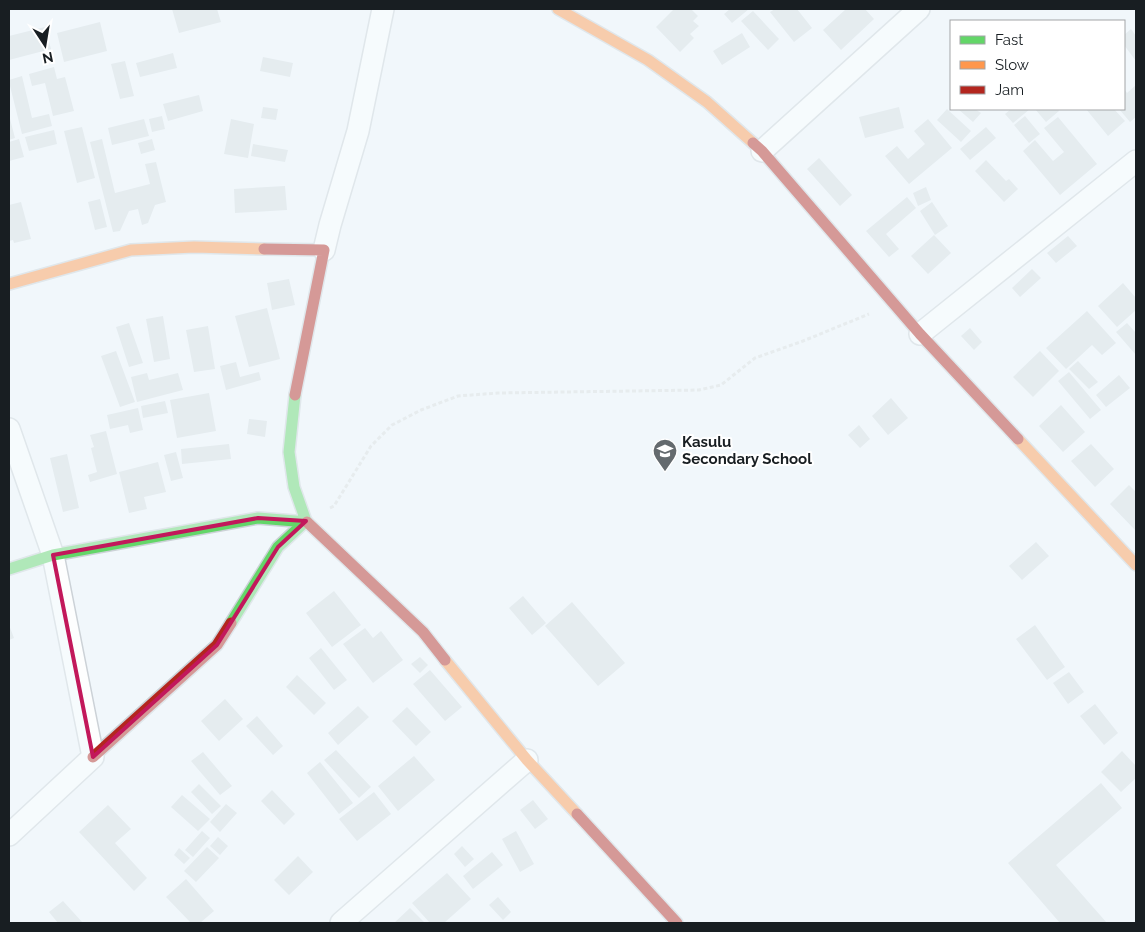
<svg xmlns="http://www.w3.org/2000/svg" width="1145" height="932" viewBox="0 0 1145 932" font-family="Raleway,sans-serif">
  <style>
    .building { fill: #d7dde1 }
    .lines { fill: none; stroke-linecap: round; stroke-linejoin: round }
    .street-casing { stroke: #ccd2d7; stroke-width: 24 }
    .fast-casing { stroke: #ccd2d7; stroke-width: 14 }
    .slow-casing { stroke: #ccd2d7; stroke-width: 14 }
    .jam-casing { stroke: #ccd2d7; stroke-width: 14 }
    .path { stroke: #dbdddd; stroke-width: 3; stroke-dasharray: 4 2.5; stroke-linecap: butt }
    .street { stroke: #fdfefe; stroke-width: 21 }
    .fast { stroke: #63d668; stroke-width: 11 }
    .slow { stroke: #ff974d; stroke-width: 11 }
    .jam { stroke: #b3261e; stroke-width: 11 }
    .marked { fill: none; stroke: #c2185b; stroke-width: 4; stroke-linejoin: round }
    .labels { text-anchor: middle; stroke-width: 4; stroke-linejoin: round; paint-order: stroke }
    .poi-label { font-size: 15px; font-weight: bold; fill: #181e22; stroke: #fff; text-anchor: start }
  </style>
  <rect width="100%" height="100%" fill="#f1f7fb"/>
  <!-- building -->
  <path class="building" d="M172 9H217L221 22 179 33Z
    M674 9H691L698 16 693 21 699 26 690 34 694 38 680 52 656 27Z
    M730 9H749L732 23 724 14Z
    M775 9H797L812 28 794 42 770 12Z
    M846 9H865L874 19 841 50 823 30Z
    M753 11 779 39 768 50 741 21Z
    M100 22 107 51 64 62 57 33Z
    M45 27 51 49 9 60V36Z
    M1131 29 1136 36V61L1124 45V35Z
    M742 33 750 47 722 65 713 51Z
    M173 53 177 68 140 77 136 63Z
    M263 57 293 63 290 77 260 71Z
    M125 61 134 96 120 99 111 64Z
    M54 67 57 79 65 77 74 111 53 116 45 83 32 86 29 74Z
    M22 76 32 118 49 114 52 126 22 134 9 82V80Z
    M1136 85V117L1130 122 1119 109H1124V89L1127 93Z
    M199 95 203 111 168 121 163 104Z
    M263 107 278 109 276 120 261 118Z
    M899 107 904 128 865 138 859 117Z
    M947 109 971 131 961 142 937 120Z
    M958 109H975L981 113 973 122Z
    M1011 109H1030L1013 123 1005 114Z
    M1035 109H1058L1059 111 1046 122Z
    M1086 109H1114L1125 121 1108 136Z
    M9 115 15 138 9 140Z
    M162 116 165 129 152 132 149 119Z
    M1025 116 1040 134 1029 143 1014 125Z
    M1058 117 1097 164 1060 195 1023 151 1035 140 1053 161 1064 152 1044 128Z
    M144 119 149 136 112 145 108 128Z
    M231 119 254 124 248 158 224 154Z
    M928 119 952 148 909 184 885 156 897 146 908 159 925 144 914 131Z
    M82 127 95 178 77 183 64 131Z
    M986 127 996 138 970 160 960 149Z
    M54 130 57 144 29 151 25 137Z
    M19 139 24 157 9 161V142Z
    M102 139 115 193 150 184 145 164 156 162 166 202 155 205 148 223 142 225 138 209 129 211 120 231 113 232 90 142Z
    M152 139 155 150 141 154 138 143Z
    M253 144 288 150 285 162 251 156Z
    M819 158 852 195 840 206 807 169Z
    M986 160 1006 181 1009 179 1018 189 1004 202 975 171Z
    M285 186 287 210 235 213 234 189Z
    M926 187 931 200 918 206 913 193Z
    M907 197 916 208 886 234 899 249 889 257 866 231Z
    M100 199 107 227 95 230 88 202Z
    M21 202 31 239 14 243 13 240 9 241V205Z
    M932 202 948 226 935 235 920 211Z
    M934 235 951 253 928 274 911 256Z
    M1068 236 1077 246 1056 263 1047 253Z
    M1032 269 1041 278 1020 297 1012 288Z
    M289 279 295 305 272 310 267 283Z
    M1123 283 1136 298V310L1117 327 1098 306Z
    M267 308 280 359 249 367 235 316Z
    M1087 311 1116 343 1102 355 1092 345 1066 369 1046 348Z
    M163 316 170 359 154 362 146 319Z
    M129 323 143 363 129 367 116 327Z
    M1127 323 1136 333V355L1116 332Z
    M208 326 215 369 194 372 186 330Z
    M970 328 982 342 974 350 961 336Z
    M116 351 135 402 120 407 101 356Z
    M1040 351 1059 371 1033 397 1013 377Z
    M1078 361 1098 382 1089 389 1069 369Z
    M236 362 240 377 259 372 261 380 226 390 220 366Z
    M1069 372 1101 410 1090 419 1058 381Z
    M147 373 149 380 178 373 183 390 137 402 131 377Z
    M1119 375 1130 388 1106 407 1096 395Z
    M209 393 216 431 177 438 170 400Z
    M891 398 908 418 888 435 872 416Z
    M165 401 168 413 143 418 141 406Z
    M1061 405 1085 432 1063 452 1039 426Z
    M138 408 143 430 130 433 128 425 110 429 107 415Z
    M249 419 267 421 265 437 247 434Z
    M859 425 870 439 860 448 848 435Z
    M106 431 117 474 90 482 88 475 97 472 91 448 94 447 90 435Z
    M229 444 231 459 182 464 181 449Z
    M1091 444 1114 469 1095 487 1071 461Z
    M176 452 183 478 171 481 164 455Z
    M67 454 79 508 63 512 50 458Z
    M158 462 166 492 144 497 147 509 129 513 119 472Z
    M1129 485 1136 492V531L1110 504Z
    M1036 542 1049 556 1022 580 1009 566Z
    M334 591 361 625 332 647 306 613Z
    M523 596 546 623 532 635 509 608Z
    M572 602 625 663 598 686 545 626Z
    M9 625 14 638 9 640Z
    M1035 625 1065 667 1047 680 1016 639Z
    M365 628 373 638 381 631 403 660 373 683 343 644Z
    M321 648 347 680 334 690 309 658Z
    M420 657 428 665 420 673 411 664Z
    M430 670 462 707 445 721 413 684Z
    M1069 672 1084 692 1068 704 1053 683Z
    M297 675 326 703 314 715 286 687Z
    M225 699 243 719 219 741 201 721Z
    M1095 704 1118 733 1104 745 1080 716Z
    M358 706 369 717 338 745 328 733Z
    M407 707 431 732 416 746 392 721Z
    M257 716 283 746 273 755 246 726Z
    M336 750 371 787 359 798 324 760Z
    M1122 751 1136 766V778L1121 792 1101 772Z
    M203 752 232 786 220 795 191 761Z
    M414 756 435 780 398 811 378 786Z
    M320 762 353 803 339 814 307 773Z
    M1101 783 1122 808 1056 865 1107 923H1060L1008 863Z
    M199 784 221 806 212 814 191 792Z
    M272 790 295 814 284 825 261 801Z
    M374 792 391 814 357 841 339 819Z
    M182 795 210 819 198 831 171 807Z
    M533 800 548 819 535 829 520 810Z
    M226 804 237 813 220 832 210 822Z
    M108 805 131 829 115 843 147 878 134 891 79 832Z
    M202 831 210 838 193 857 185 850Z
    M516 831 534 864 520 872 502 839Z
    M218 837 228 846 220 855 210 846Z
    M462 846 474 859 465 867 454 854Z
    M207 847 219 858 196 882 184 871Z
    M179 848 190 858 184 864 174 855Z
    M492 852 503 865 473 889 463 876Z
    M298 856 313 872 289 895 274 880Z
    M447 873 471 899 444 923H430L412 903Z
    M186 879 214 911 200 923H191L166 897Z
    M498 897 511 912 503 920 489 905Z
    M63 901 83 923H58L49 912Z
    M410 908 425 923H394Z"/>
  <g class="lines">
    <defs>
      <path id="street" d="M762 151 919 9
        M324 250 330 225 358 131 383 9
        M920 334 1136 161
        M9 429 53 555 93 757 9 835
        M341 923 527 760"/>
      <path id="fast" d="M9 569 53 555 258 518 307 522
        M231 623 278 547 306 521 294 487 289 452 295 395"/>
      <path id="slow" d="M558 9 648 60 707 102 753 143
        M9 284 131 250 194 247 264 249
        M1018 439 1136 565
        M445 660 527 760 577 814"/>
      <path id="jam" d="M753 143 762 151 920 334 1018 439
        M264 249 324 250 295 395
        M307 522 423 632 445 660
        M93 757 217 645 231 623
        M577 814 677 923"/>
    </defs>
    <!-- street casing -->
    <use href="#street" class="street-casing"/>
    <!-- fast casing -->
    <use href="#fast" class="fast-casing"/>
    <!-- slow casing -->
    <use href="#slow" class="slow-casing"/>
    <!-- jam casing -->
    <use href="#jam" class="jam-casing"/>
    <!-- path -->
    <path class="path" d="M330 508 334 506 371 446 392 425 421 410 458 396 498 393 699 390 721 385 755 358 803 341 869 314"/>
    <!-- street -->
    <use href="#street" class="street"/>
    <!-- fast -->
    <use href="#fast" class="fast"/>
    <!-- slow -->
    <use href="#slow" class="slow"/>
    <!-- jam -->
    <use href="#jam" class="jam"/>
  </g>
  <!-- marked area -->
  <path d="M0 0H1145V932H0ZM258 518 306 521 278 547 217 645 93 757 53 555Z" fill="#f1f7fb" fill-opacity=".55" fill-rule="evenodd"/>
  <path class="marked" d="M258 518 306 521 278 547 217 645 93 757 53 555Z"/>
  <!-- icons -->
  <defs>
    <symbol id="school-pin" viewBox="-11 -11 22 30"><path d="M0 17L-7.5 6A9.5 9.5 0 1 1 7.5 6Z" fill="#646a6e" stroke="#fff"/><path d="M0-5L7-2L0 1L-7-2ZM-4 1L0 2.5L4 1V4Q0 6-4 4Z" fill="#fff"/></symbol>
  </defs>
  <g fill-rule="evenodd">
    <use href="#school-pin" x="651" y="437" width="28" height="38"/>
  </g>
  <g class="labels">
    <!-- poi labels -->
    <g class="poi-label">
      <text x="682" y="447">Kasulu<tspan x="682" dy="17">Secondary School</tspan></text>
    </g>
  </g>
  <!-- border -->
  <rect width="1145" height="932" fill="none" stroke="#181e22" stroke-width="20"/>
  <!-- legend -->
  <rect x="950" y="20" width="175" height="90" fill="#ffffff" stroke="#a3a5a7"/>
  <rect x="960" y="36" width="25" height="8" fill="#63d668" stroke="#a3a5a7"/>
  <text x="995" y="45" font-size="15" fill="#181e22">Fast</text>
  <rect x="960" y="61" width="25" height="8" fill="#ff974d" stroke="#a3a5a7"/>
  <text x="995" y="70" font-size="15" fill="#181e22">Slow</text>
  <rect x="960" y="86" width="25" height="8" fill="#b3261e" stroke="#a3a5a7"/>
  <text x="995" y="95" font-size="15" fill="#181e22">Jam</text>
  <!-- north arrow -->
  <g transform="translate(45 45) rotate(168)" stroke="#ffffff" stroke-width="4" paint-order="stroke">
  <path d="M0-4L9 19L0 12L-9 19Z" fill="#181e22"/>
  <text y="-8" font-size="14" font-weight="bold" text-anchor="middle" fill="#181e22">N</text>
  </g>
</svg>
